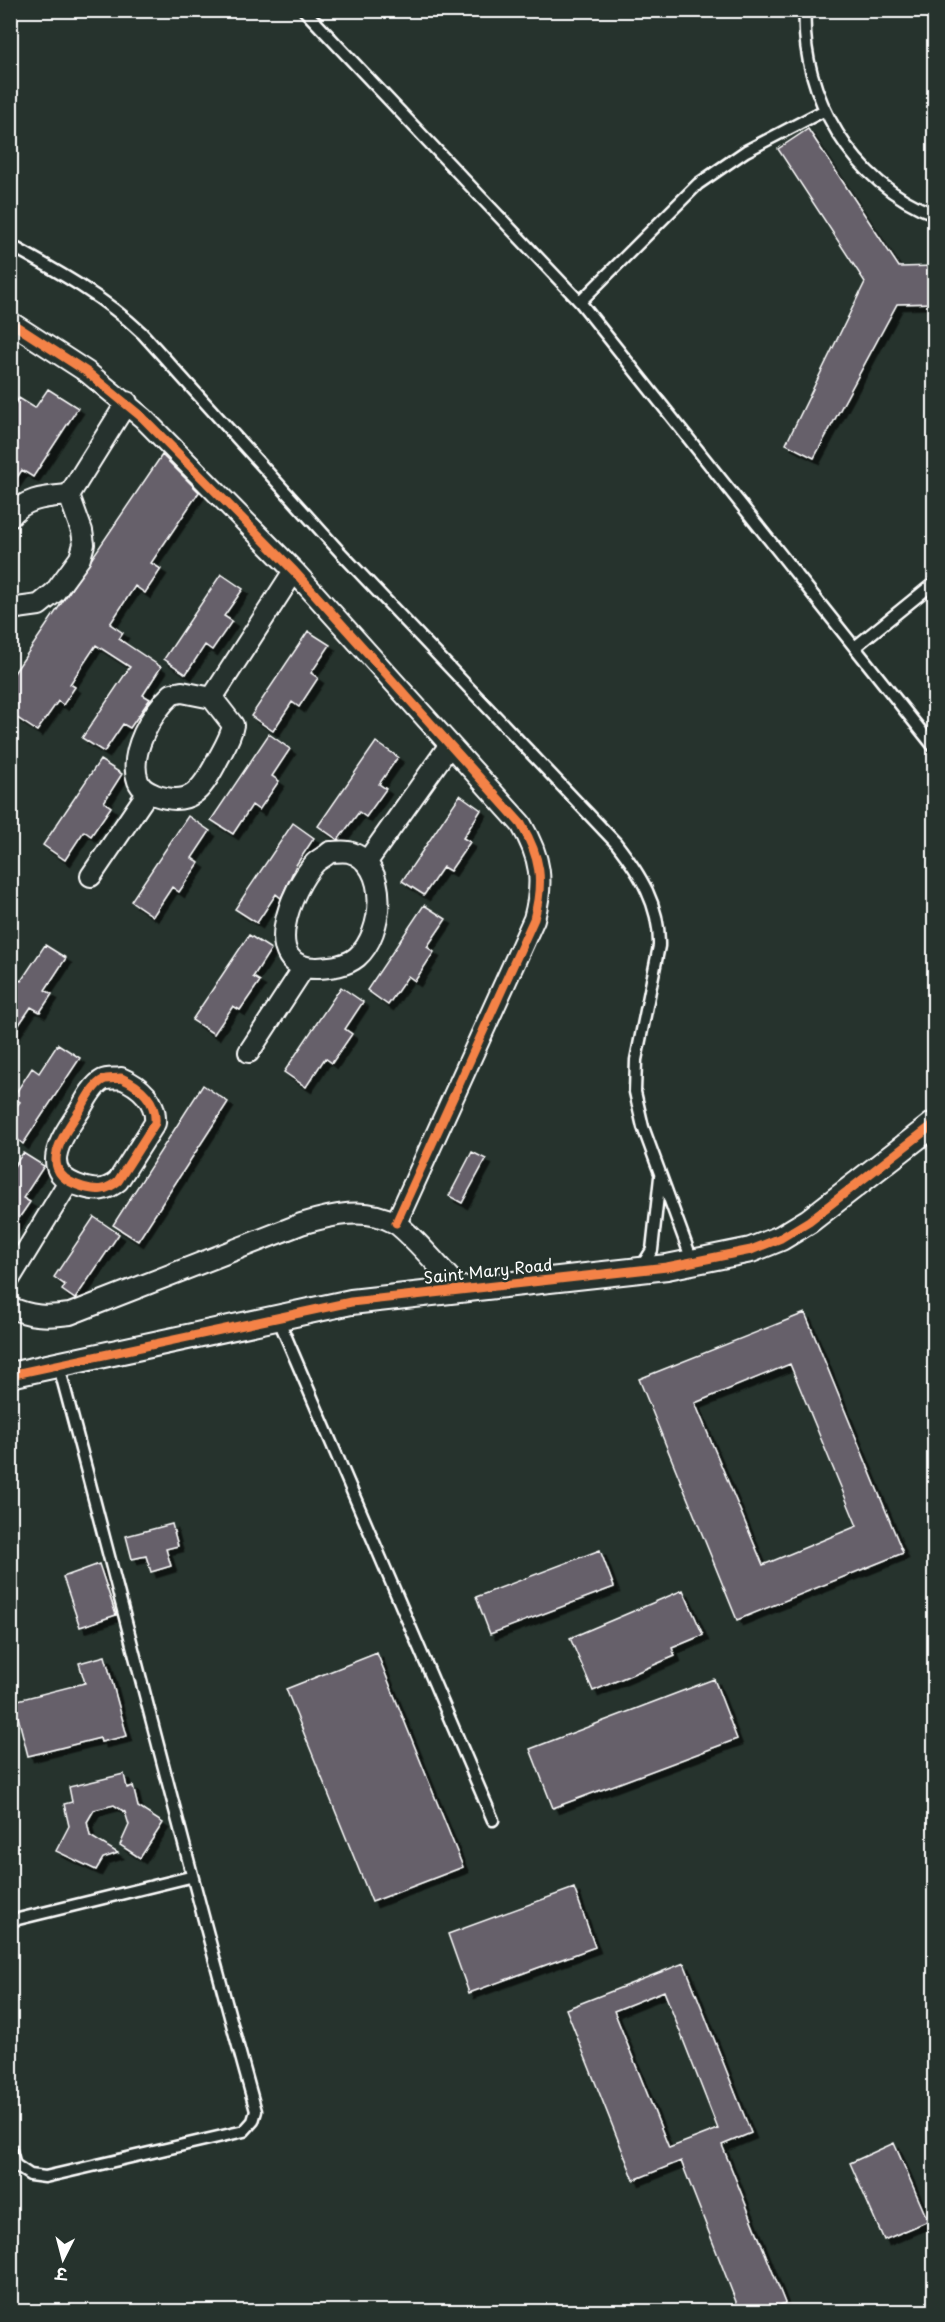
<svg xmlns="http://www.w3.org/2000/svg" width="945" height="2322" viewBox="0 0 945 2322" font-family="'Playpen Sans','Playpen Sans Deva',sans-serif">
  <style>
    .building { fill: #66606b; stroke: #fff; stroke-width: 1.5; fill-rule: evenodd; filter: url(#shadow) }
    .lines { fill: none; stroke-linecap: round; stroke-linejoin: round }
    .service-casing { stroke: #fff; stroke-width: 15 }
    .minor-casing { stroke: #fff; stroke-width: 24 }
    .tertiary-casing { stroke: #fff; stroke-width: 28 }
    .service { stroke: #26332d; stroke-width: 10 }
    .minor { stroke: #26332d; stroke-width: 20 }
    .tertiary { stroke: #26332d; stroke-width: 24 }
    .cycleway-casing { stroke: #26332d; stroke-width: 13 }
    .cycleway { stroke: #f48246; stroke-width: 9 }
    .labels { text-anchor: middle; stroke-width: 4.5; stroke-linejoin: round; paint-order: stroke }
    .street-label { font-size: 16px; fill: #fff; stroke: #26332d }
  </style>
  <defs>
    <filter id="shadow"><feDropShadow dx="5.5" dy="5.5" stdDeviation="0" flood-color="#0009"/></filter>
  </defs>
  <rect width="100%" height="100%" fill="#26332d"/>
  <filter id="ink" filterUnits="userSpaceOnUse"><feTurbulence type="fractalNoise" baseFrequency=".0167" numOctaves="2"/><feDisplacementMap in="SourceGraphic" scale="12" xChannelSelector="R" yChannelSelector="G"/><feConvolveMatrix kernelMatrix="1 2 1 2 8 2 1 2 1" color-interpolation-filters="sRGB"/></filter>
  <g filter="url(#ink)">
    <!-- building -->
    <path class="building" d="M808 129 899 267 934 266V303L897 304 814 458 786 444 865 282 778 149Z
      M48 389 78 408 33 477 22 470 10 488V411L19 398 35 408Z
      M162 455 199 492 151 563 161 569 145 593 135 586 110 624 123 633 119 639 161 667 143 695 150 699 130 728 123 724 104 752 82 738 130 667 96 645 70 684 75 687 63 705 58 701 37 731 10 713V679Z
      M221 574 243 589 224 616 232 621 212 650 205 645 186 674 164 659Z
      M308 631 330 645 311 673 318 678 299 707 292 702 273 731 251 716Z
      M269 734 290 749 272 776 279 781 259 810 252 805 233 834 211 820Z
      M376 742 398 757 379 784 386 789 366 817 359 812 338 840 318 826Z
      M100 760 122 774 104 802 111 807 91 836 84 831 65 860 43 845Z
      M460 795 481 810 463 838 470 842 450 871 443 867 424 895 402 881Z
      M188 816 210 831 192 858 199 863 179 892 172 887 153 916 131 901Z
      M293 823 314 838 296 865 281 898 276 894 257 923 235 909Z
      M424 905 446 919 427 947 434 952 415 981 408 976 388 1005 367 990Z
      M249 935 271 949 253 977 260 981 240 1010 233 1006 214 1034 192 1020Z
      M45 945 66 958 45 990 52 994 40 1012 31 1007 10 1038V974L21 981Z
      M341 987 363 1002 345 1029 352 1034 332 1063 325 1058 306 1087 284 1072Z
      M58 1044 80 1058 23 1144 10 1133V1115L20 1102 13 1097 32 1068 39 1073Z
      M203 1085 228 1102 138 1241 113 1225Z
      M472 1152 486 1159 462 1203 449 1196Z
      M23 1153 44 1166 23 1198 30 1202 10 1231V1172Z
      M94 1217 119 1234 75 1299 62 1290 65 1285 54 1277Z
      M805 1313 903 1553 737 1620 639 1379ZM790 1364 857 1526 763 1565 695 1403Z
      M172 1524 178 1546 166 1549 171 1566 151 1572 146 1556 132 1559 126 1536Z
      M600 1550 614 1587 490 1634 476 1597Z
      M99 1564 116 1615 80 1627 63 1577Z
      M683 1590 703 1635 672 1648 675 1656 593 1691 570 1638Z
      M377 1653 463 1867 372 1902 286 1689Z
      M105 1656 127 1736 101 1742 100 1738 28 1756 14 1701 85 1683 79 1663Z
      M714 1679 737 1739 553 1808 530 1749Z
      M124 1774 127 1788 133 1786 138 1807 163 1823 140 1858 120 1845 129 1825 125 1812 114 1805 94 1810 87 1822 90 1836 118 1853 103 1858 96 1870 56 1851 69 1826 64 1804 72 1802 69 1787Z
      M574 1888 595 1947 469 1993 448 1934Z
      M684 1963 751 2133 722 2145 785 2303 765 2312H740L681 2161 634 2180 566 2009ZM664 1991 718 2129 669 2148 614 2011Z
      M894 2143 928 2221 884 2240 850 2163Z"/>
    <g class="lines">
      <defs>
        <path id="service" d="M304 10 580 302 934 747
          M805 10C800 95 854 185 934 214
          M10 245C57 271 103 296 142 333L340 552 616 843C640 874 660 905 659 946L636 1060 635 1092 643 1127 693 1263
          M580 302 698 184 746 151 825 110
          M855 647 934 583
          M640 1269 652 1250 660 1177
          M277 1316 493 1820
          M10 1921 190 1877
          M10 2147 15 2165 30 2175 45 2177 244 2131 253 2121 256 2111C186 1862 125 1612 58 1363"/>
        <path id="minor" d="M10 322 87 372 143 418 294 571 521 824C541 858 544 881 534 919L396 1223
          M69 495 127 402
          M10 517C25 497 48 497 69 495L82 531 84 544 80 558 55 592 39 605 10 609
          M182 692 212 698 233 725C231 738 222 751 216 763 201 791 190 807 155 795 148 792 141 789 138 781 128 753 152 712 172 694Z
          M212 698 294 571
          M330 852C336 852 343 851 349 852 390 863 384 934 357 957 346 966 332 967 318 968 258 970 291 888 315 863 319 859 326 856 330 852Z
          M366 863 449 746
          M91 876 148 792
          M249 1052 303 969
          M121 1078C140 1086 157 1101 155 1123L118 1181C106 1191 97 1191 83 1187 35 1173 62 1137 80 1110 85 1101 93 1085 103 1080 107 1078 116 1079 121 1078Z
          M10 1278 68 1183
          M10 1307C30 1317 48 1317 70 1314L301 1224C331 1215 366 1206 395 1223 410 1232 445 1274 460 1289"/>
        <path id="tertiary" d="M10 1375 351 1302 667 1267 751 1250 781 1238 809 1221 934 1124"/>
      </defs>
      <!-- service casing -->
      <use href="#service" class="service-casing"/>
      <!-- minor casing -->
      <use href="#minor" class="minor-casing"/>
      <!-- tertiary casing -->
      <use href="#tertiary" class="tertiary-casing"/>
      <!-- service -->
      <use href="#service" class="service"/>
      <!-- minor -->
      <use href="#minor" class="minor"/>
      <!-- tertiary -->
      <use href="#tertiary" class="tertiary"/>
      <defs>
        <path id="cycleway" d="M10 322 87 372 143 418 294 571 521 824C541 858 544 881 534 919L396 1223
          M121 1078C140 1086 157 1101 155 1123L118 1181C106 1191 97 1191 83 1187 35 1173 62 1137 80 1110 85 1101 93 1085 103 1080 107 1078 116 1079 121 1078Z
          M10 1375 351 1302 667 1267 751 1250 781 1238 809 1221 934 1124"/>
      </defs>
      <!-- cycleway casing -->
      <use href="#cycleway" class="cycleway-casing"/>
      <!-- cycleway -->
      <use href="#cycleway" class="cycleway"/>
    </g>
  </g>
  <g class="labels">
    <!-- street labels -->
    <g class="street-label">
      <text transform="translate(488 1271) rotate(-6)" y="6">Saint Mary Road</text>
    </g>
  </g>
  <!-- margin -->
  <rect width="945" height="2322" fill="none" stroke="#26332d" stroke-width="36"/>
  <rect x="18" y="18" width="909" height="2286" fill="none" stroke="#fff" stroke-width="2" filter="url(#ink)"/>
  <!-- north arrow -->
  <g transform="translate(63 2259) rotate(186)" stroke="#26332d" stroke-width="4.5" paint-order="stroke">
  <path d="M0-4.5L10 22L0 15L-10 22Z" fill="#ffffff"/>
  <text y="-9" font-size="16" font-weight="bold" text-anchor="middle" fill="#ffffff">उ</text>
  </g>
</svg>
